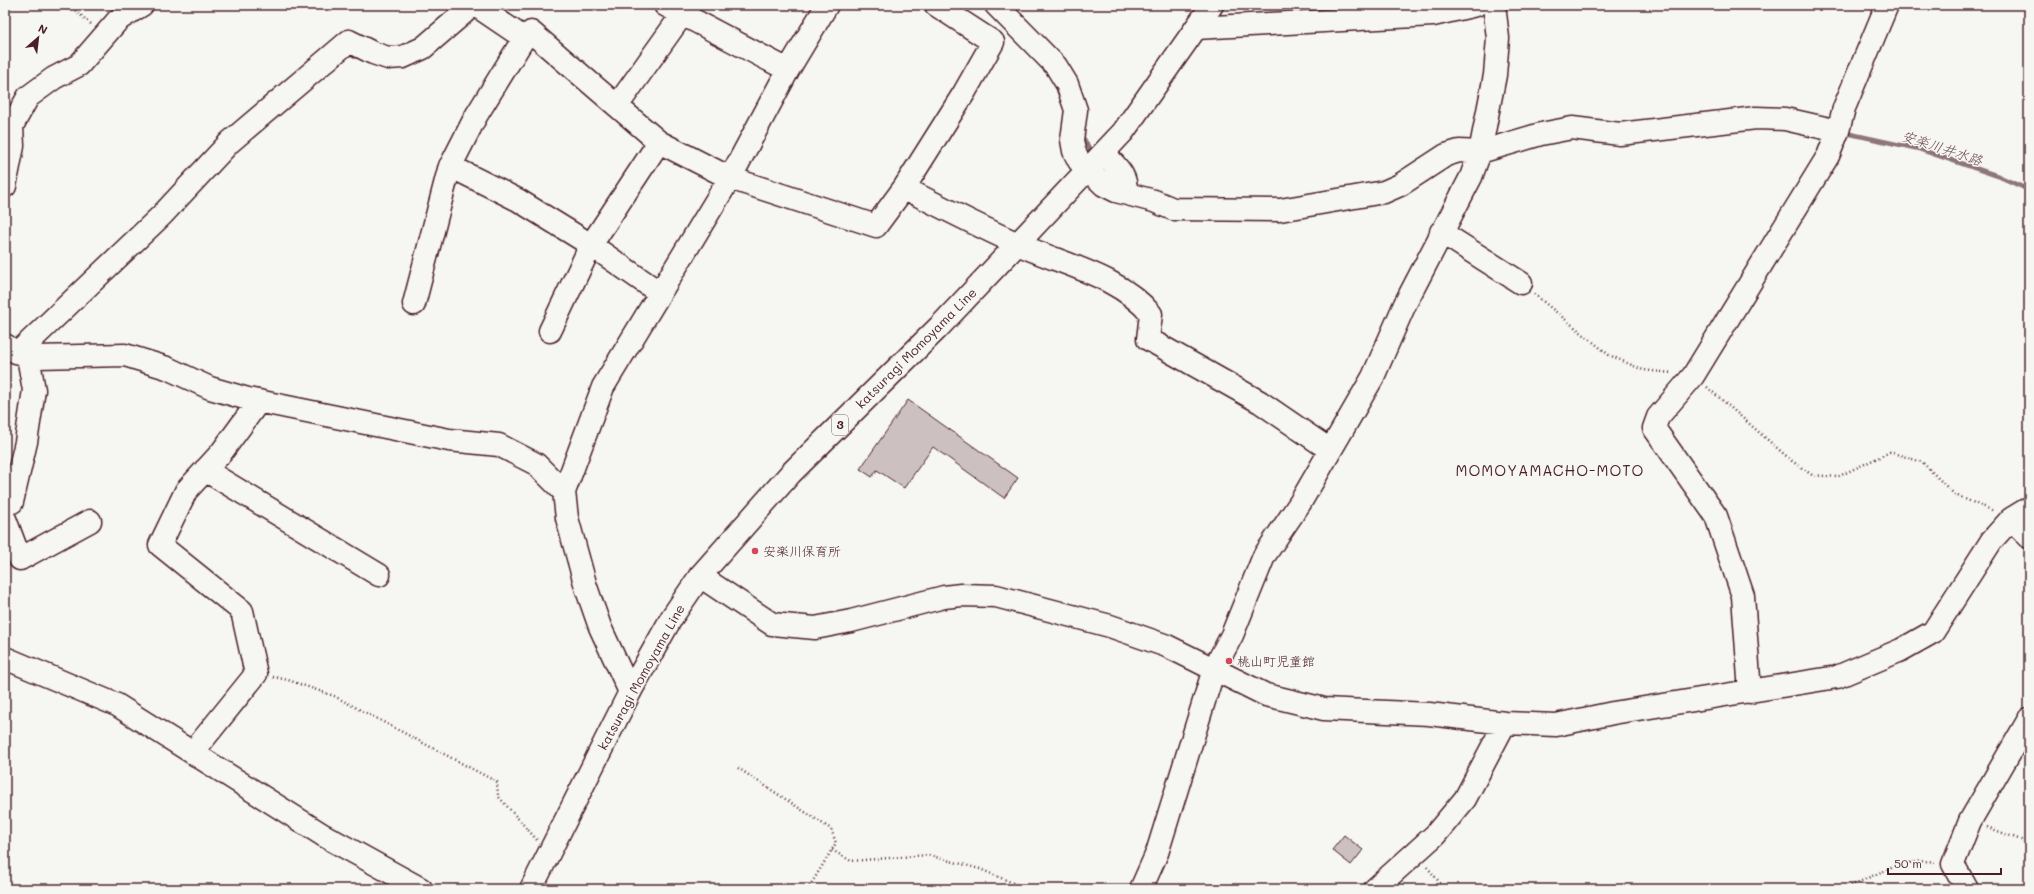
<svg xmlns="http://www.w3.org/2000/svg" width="2034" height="894" viewBox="0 0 2034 894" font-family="Mali,'Klee One',sans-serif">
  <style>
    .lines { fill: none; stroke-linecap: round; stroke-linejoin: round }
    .stream { stroke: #8e747a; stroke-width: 4.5 }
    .building { fill: #ccc1c0; stroke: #4a1f2b }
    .minor-casing { stroke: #4a1f2b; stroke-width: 25 }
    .major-casing { stroke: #4a1f2b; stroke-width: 25 }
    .path { stroke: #4a1f2b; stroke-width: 2.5; stroke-dasharray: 1 3; stroke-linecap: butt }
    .minor { stroke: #f6f6f2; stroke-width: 22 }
    .major { stroke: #f6f6f2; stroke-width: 22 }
    .poi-dot { fill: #d1495b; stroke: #f6f6f2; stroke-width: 1.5 }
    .labels { text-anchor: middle; stroke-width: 3; stroke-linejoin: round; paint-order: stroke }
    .shield { fill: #f6f6f2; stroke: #7e6067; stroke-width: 1 }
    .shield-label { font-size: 12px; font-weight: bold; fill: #4a1f2b }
    .street-label { font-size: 13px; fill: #4a1f2b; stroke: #f6f6f2 }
    .poi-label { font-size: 13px; fill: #4a1f2b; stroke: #f6f6f2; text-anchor: start }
    .water-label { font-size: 14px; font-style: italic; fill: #6c4a52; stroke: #f6f6f2 }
    .quarter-label { font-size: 15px; letter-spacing: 1px; fill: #4a1f2b; stroke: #f6f6f2 }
  </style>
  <rect width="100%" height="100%" fill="#f6f6f2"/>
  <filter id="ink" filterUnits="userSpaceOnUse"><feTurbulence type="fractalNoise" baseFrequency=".025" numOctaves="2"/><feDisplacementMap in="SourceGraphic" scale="8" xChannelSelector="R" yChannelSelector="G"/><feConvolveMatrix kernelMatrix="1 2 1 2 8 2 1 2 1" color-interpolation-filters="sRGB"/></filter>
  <g filter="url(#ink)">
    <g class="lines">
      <!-- stream -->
      <path class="stream" d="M1846 133 1919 149 1998 176 2029 190
        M1084 139 1092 153"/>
    </g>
    <!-- building -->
    <path class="building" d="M908 400 1018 478 1004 498 933 447 904 488 877 470 872 477 860 469Z
      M1344 835 1363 850 1351 865 1332 850Z"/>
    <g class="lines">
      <defs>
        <path id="minor" d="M665 5 788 70
          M689 5 617 106 659 142 730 178 876 226 904 188
          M936 5 993 42 964 93 904 188C941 207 978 226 1016 243 1062 265 1117 274 1151 314L1148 339 1260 402 1330 450
          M996 5 1056 66 1067 84 1076 110 1072 140 1074 151 1079 161 1104 185 1116 191 1154 201 1173 209 1280 210 1384 192 1400 185 1446 155 1459 151 1480 152 1541 134 1572 128 1620 134 1756 118 1785 119 1838 131
          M1196 28 1433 15 1476 5
          M524 38 531 32 617 106
          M1104 153C1116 167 1127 174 1126 193
          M450 166 518 200 591 245 660 293
          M5 186 13 146 12 126 28 97 54 78 79 65 118 20 142 5
          M1441 232 1521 283
          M414 304 449 169 476 116 524 38 475 5
          M550 331 591 245 659 142
          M5 345 16 352 37 357 125 355 167 368 210 388 248 399 449 440 499 445 536 464 564 492
          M205 470 379 575
          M5 503 12 502 26 442 34 390 26 345 162 215 230 142 349 41 373 53 388 58 403 57 423 48 473 5
          M5 519 20 559 90 521
          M2011 519 2029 537
          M700 576 772 624 815 628 851 621 944 597 961 595 996 596 1110 626 1167 646 1266 695 1324 709 1429 714 1505 723 1556 725 1613 713 1837 677 1901 650 1933 632 1992 540 2011 519 2029 508
          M5 658 117 705 323 835 421 889
          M630 692 600 627 586 587 567 518 564 492 603 387 734 171 788 70 827 5
          M1750 692 1743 596 1716 516 1654 428 1658 417 1693 376 1828 156 1838 131 1844 108 1887 5
          M193 752 256 674 242 611 160 545 186 491 221 453 259 401
          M1141 889 1157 853 1214 669 1232 635 1264 556 1300 503 1373 377 1405 304 1471 177 1480 152 1495 75 1498 38 1494 5
          M1375 889 1435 835 1465 799 1505 723
          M1967 889 1953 864 1970 821 2029 719"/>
        <path id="major" d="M531 889 630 692 672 617 700 576 791 473 939 327 1123 132 1212 5"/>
      </defs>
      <!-- minor casing -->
      <use href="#minor" class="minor-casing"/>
      <!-- major casing -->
      <use href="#major" class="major-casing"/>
      <!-- path -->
      <path class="path" d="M69 5 91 24
        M1534 294 1609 355 1643 370 1672 373
        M1707 387 1792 461 1812 475 1837 477 1890 452 1922 462 1955 495 1994 511
        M273 677 288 680 334 696 497 782 498 796 537 840
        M738 768 831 829 836 843 808 889
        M1987 827 2029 843
        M832 850 851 861 928 855 980 869 1027 889
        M1427 867 1445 889
        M1843 889C1873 877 1903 857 1936 862"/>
      <!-- minor -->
      <use href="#minor" class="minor"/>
      <!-- major -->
      <use href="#major" class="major"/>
    </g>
  </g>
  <!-- markers -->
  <g class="poi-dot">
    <circle cx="755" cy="551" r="4"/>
    <circle cx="1229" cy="661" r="4"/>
  </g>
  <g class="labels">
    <!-- shield labels -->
    <rect class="shield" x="832" y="415" width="16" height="20" rx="3"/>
    <g class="shield-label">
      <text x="840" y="429">3</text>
    </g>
    <!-- street labels -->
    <g class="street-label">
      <text transform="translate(916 348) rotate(-45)" y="5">katsuragi Momoyama Line</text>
      <text transform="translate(641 677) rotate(-61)" y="5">katsuragi Momoyama Line</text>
    </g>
    <!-- poi labels -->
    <g class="poi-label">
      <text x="763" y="556">安楽川保育所</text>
      <text x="1237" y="666">桃山町児童館</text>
    </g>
    <!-- water labels -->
    <g class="water-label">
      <text transform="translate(1942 148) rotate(18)" y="5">安楽川井水路</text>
    </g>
    <!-- quarter labels -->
    <g class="quarter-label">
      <text x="1550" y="476">MOMOYAMACHO-MOTO</text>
    </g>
  </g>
  <!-- margin -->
  <rect width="2034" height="894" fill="none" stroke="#f6f6f2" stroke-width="20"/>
  <rect x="10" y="10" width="2014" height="874" fill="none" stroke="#4a1f2b" stroke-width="1.5" filter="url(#ink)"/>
  <!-- north arrow -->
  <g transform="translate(38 38) rotate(28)" stroke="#f6f6f2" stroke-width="3" paint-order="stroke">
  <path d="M0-3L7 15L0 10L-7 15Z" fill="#4a1f2b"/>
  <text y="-6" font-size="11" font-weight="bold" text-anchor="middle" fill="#4a1f2b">N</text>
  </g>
  <!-- scale -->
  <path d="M1888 868v6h113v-6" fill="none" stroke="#4a1f2b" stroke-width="2"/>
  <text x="1894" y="868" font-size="12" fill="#4a1f2b" stroke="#f6f6f2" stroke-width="3" paint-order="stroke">50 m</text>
</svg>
